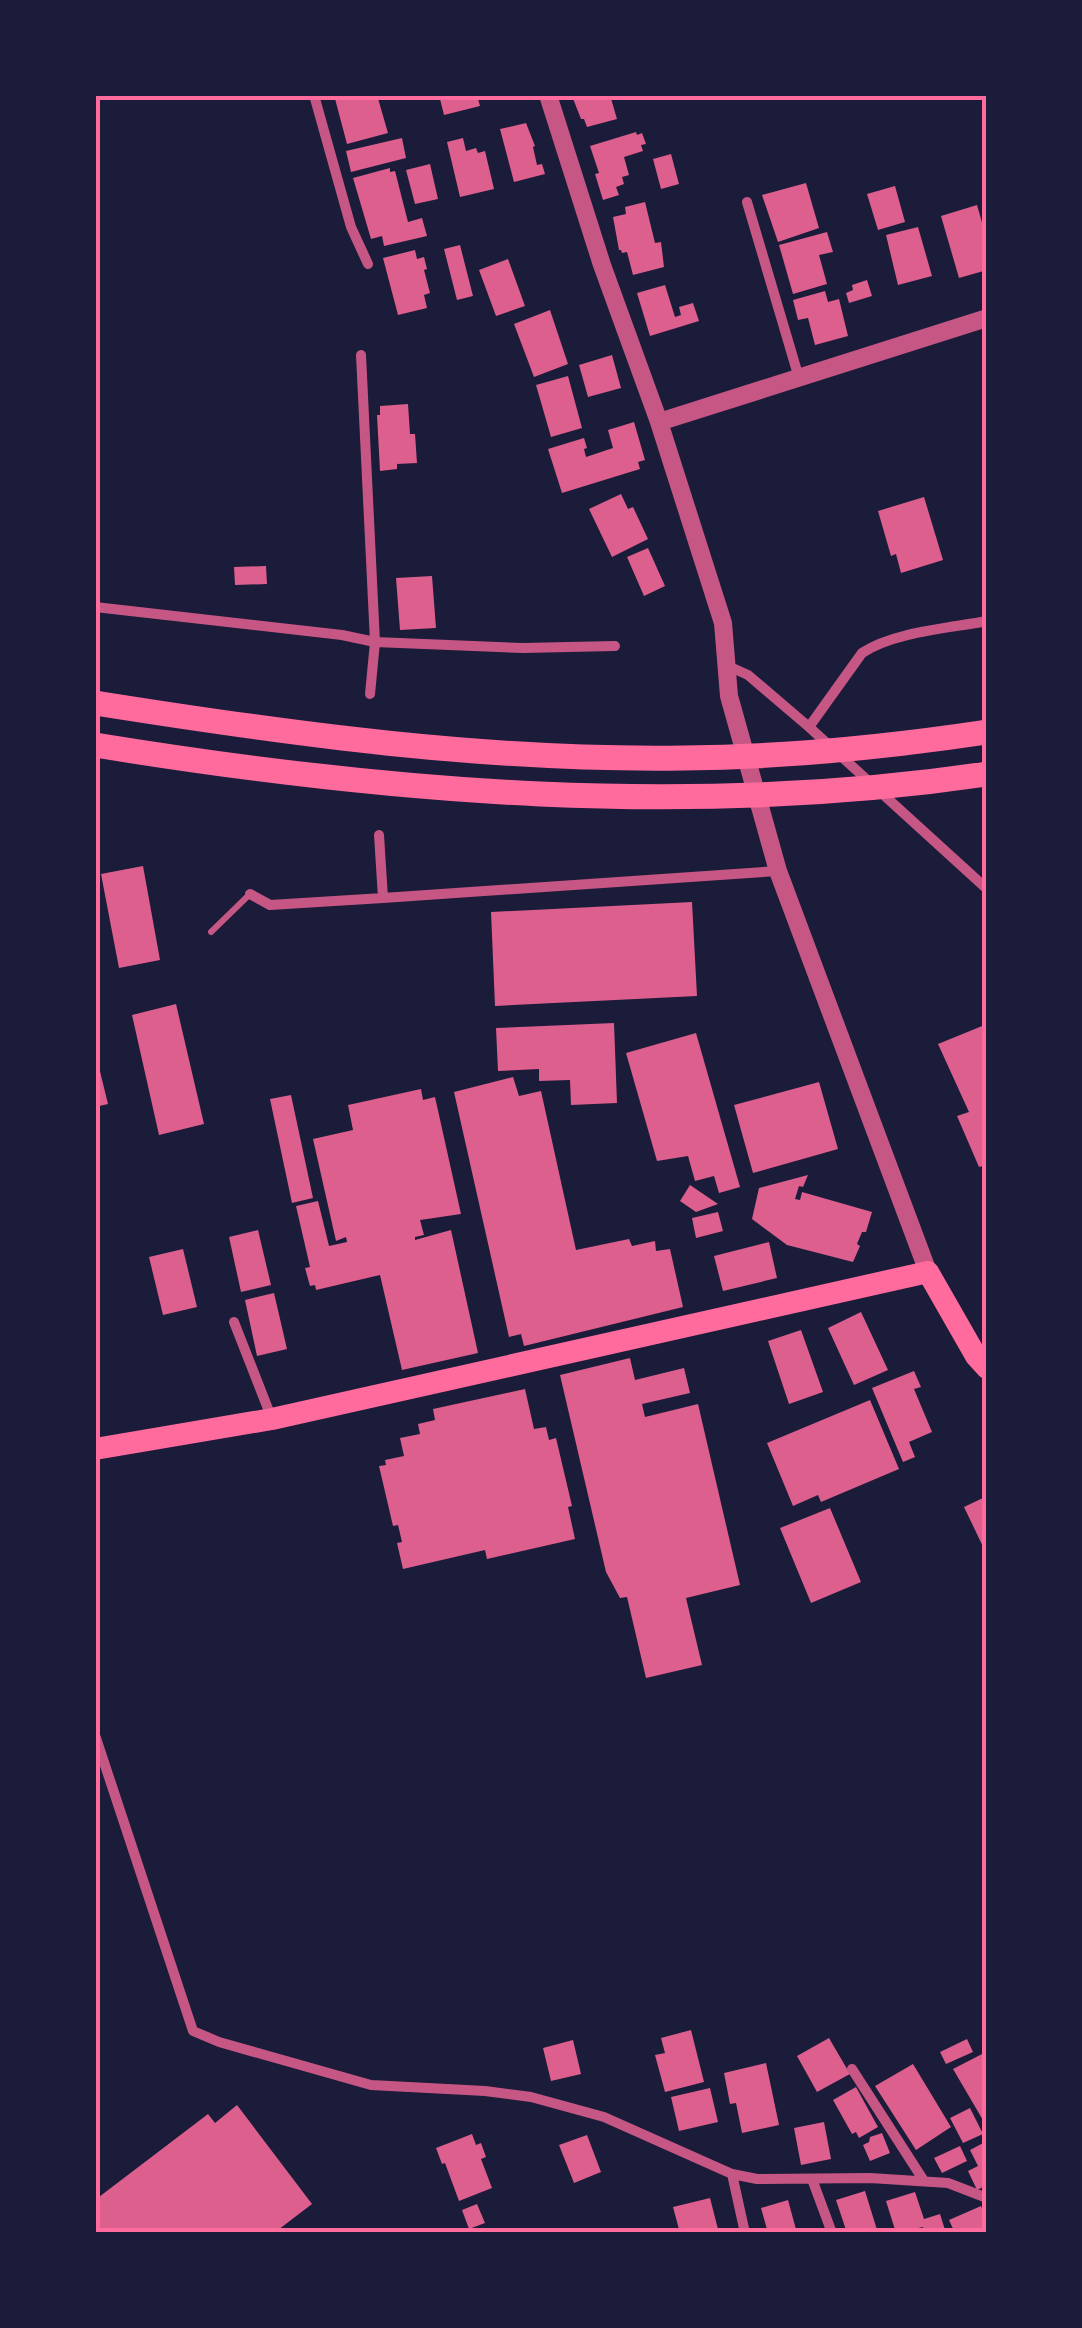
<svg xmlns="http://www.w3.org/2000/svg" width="1082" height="2328" viewBox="0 0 1082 2328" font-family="Roboto,sans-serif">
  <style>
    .building { fill: #dd5f8e }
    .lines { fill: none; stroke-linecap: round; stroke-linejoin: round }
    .service { stroke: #c65784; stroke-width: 6 }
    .minor { stroke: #c65784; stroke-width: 10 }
    .tertiary { stroke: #c65784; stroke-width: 18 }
    .trunk { stroke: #ff6b9d; stroke-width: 22 }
    .motorway { stroke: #ff6b9d; stroke-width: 25 }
    .neatline { fill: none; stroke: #ff6b9d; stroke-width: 4 }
  </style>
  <rect width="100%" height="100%" fill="#1b1b3a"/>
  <!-- building -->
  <path class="building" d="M334 95H377L388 133 347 144Z
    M439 95H477L480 106 444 115Z
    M610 95 617 119 587 127 584 119H581L572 96Z
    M526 123 535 146 533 147 537 165 542 164 545 174 514 182 500 129Z
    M636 132 637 135 642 133 646 144 641 145 643 151 624 157 629 175 622 177 624 184 616 187 619 195 603 200 595 174 599 173 590 146Z
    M402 138 406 158 351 172 346 151Z
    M463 138 466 151 476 148 478 153 485 151 494 189 460 197 447 142Z
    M671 154 679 184 661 189 653 159Z
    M430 164 438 199 415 204 406 170Z
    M390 168V172L395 171 408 222 422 218 427 236 384 246 382 236 371 239 353 178Z
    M806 183 819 228 778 242 762 195Z
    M895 186 905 222 878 230 867 194Z
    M645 202 655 243 661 242 664 267 633 275 627 252 622 253 621 250H619L613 217 626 214 625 207Z
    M977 205 987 240V270L959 278 941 216Z
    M918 227 932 276 898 285 886 235Z
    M827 232 833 252 819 255 827 284 793 294 779 245Z
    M460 245 473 296 457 300 444 249Z
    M415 250 417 259 424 257 427 269 424 270 430 293 424 295 427 308 398 315 383 258Z
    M508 259 525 306 496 316 479 270Z
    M867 280 872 296 849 303 846 293 853 290 852 285Z
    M665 285 675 317 681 315 679 307 693 303 699 321 650 336 637 293Z
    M825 291 828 302 839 299 848 336 815 345 808 318 798 320 793 300Z
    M550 310 568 364 534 377 514 324Z
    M612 355 621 388 588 397 579 365Z
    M568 376 582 428 551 437 536 385Z
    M408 404 410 434H415L417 463 397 464V469L380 471 377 415H380V406Z
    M634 422 645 460 638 462 640 469 562 493 548 449 584 438 587 448 584 449 586 457 613 448 608 430Z
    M621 494 628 509 633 507 648 539 612 557 589 509Z
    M924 497 943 560 901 573 896 554 891 556 878 511Z
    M648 548 665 586 644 596 627 557Z
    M266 566 267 584 235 585 234 567Z
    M432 576 436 628 400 630 396 578Z
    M143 866 160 960 119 968 101 874Z
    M692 902 697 996 495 1006 491 912Z
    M176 1004 204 1124 159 1135 132 1015Z
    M614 1023 617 1103 571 1105 570 1080 539 1081V1069L498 1071 496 1028Z
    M987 1024V1165L979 1167 957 1116 969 1112 938 1044Z
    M696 1033 740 1187 719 1193 714 1176 695 1181 688 1156 657 1161 626 1053Z
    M95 1051 108 1104 95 1107Z
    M513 1077 519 1096 541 1091 576 1250 629 1239 632 1246 655 1241 656 1251 670 1249 683 1307 524 1346 521 1334 509 1337 454 1092Z
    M819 1082 838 1149 753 1173 734 1105Z
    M421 1089 423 1100 435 1097 461 1214 420 1220 424 1235 415 1237V1240L451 1230 478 1353 402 1370 380 1275 316 1290 315 1285 310 1286 305 1268 310 1267 296 1206 318 1201 329 1246 347 1242 346 1237 336 1241 313 1139 353 1130 348 1105Z
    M291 1095 313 1198 292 1203 270 1099Z
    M808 1175 803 1187 799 1186 795 1199 800 1200 802 1192 872 1212 866 1232H862L857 1244 860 1246 853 1262 787 1245 752 1219 759 1188Z
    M690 1185 718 1204 696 1212 680 1201Z
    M718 1212 723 1231 696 1238 692 1218Z
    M258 1230 271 1285 241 1292 229 1237Z
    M769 1242 777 1278 723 1291 714 1256Z
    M183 1249 197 1307 163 1315 149 1257Z
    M274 1293 287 1349 257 1356 245 1300Z
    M861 1312 888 1370 854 1385 828 1328Z
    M801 1330 823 1392 789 1404 768 1341Z
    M630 1358 635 1380 684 1368 690 1393 642 1404 645 1417 698 1404 740 1585 686 1598 702 1665 646 1678 627 1597 620 1598 606 1572 560 1375Z
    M914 1371 921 1387 914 1389 932 1432 909 1442 915 1457 903 1462 872 1388Z
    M525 1389 534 1429 546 1427 549 1440 556 1438 572 1506 568 1507 575 1539 487 1559 485 1550 403 1569 397 1543 402 1542 398 1525 393 1526 379 1466 386 1465 385 1460 404 1456 400 1438 420 1434 418 1424 435 1420 433 1409Z
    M870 1400 899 1469 821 1502 818 1495 793 1506 767 1443Z
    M987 1496V1555L964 1507Z
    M830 1508 861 1582 811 1603 780 1528Z
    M691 2030 704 2082 665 2092 655 2055 665 2053 661 2038Z
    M829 2038 850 2074 817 2092 797 2056Z
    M967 2039 973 2052 946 2064 940 2052Z
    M573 2040 581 2074 551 2081 543 2048Z
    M984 2053 987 2058V2127L953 2069Z
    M766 2063 779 2125 742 2133 736 2103 730 2104 724 2073Z
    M913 2064 951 2127 916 2150 875 2086Z
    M856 2087 878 2127 859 2138 856 2132 852 2134 833 2100Z
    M710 2088 718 2122 679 2131 671 2097Z
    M237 2105 312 2204 274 2233H95V2200L208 2114 215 2123Z
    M970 2108 983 2134 963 2143 950 2118Z
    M824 2122 831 2159 801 2165 794 2128Z
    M882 2133 890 2153 870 2161 863 2145 869 2142 870 2137Z
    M472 2134 476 2145 481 2143 486 2157 481 2159 492 2188 459 2201 445 2163 442 2164 436 2148Z
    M587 2135 601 2172 574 2183 559 2145Z
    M987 2141V2185L977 2190 968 2171 978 2166 970 2150Z
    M960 2146 967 2161 942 2173 934 2158Z
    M865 2191 878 2233H847L836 2200Z
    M915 2192 924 2219 940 2214 945 2230 924 2233 923 2227 896 2233 886 2201Z
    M710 2198 719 2233H680L673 2207Z
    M788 2200 797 2233H768L761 2208Z
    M477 2204 485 2223 469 2229 462 2210Z
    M981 2206 987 2221V2233H955L949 2220Z"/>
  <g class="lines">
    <!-- service -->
    <path class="service" d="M211 932 250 894"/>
    <!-- minor -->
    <path class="minor" d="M314 95 351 227 368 264
      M747 202 799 378
      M361 355 375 642 523 648 615 646
      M95 607 342 635 375 642 370 694
      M728 666 748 675 809 727 987 889
      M809 727 862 653C893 632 950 628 987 621
      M379 835 383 898 778 871
      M250 894 270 905 383 898
      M234 1322 272 1419
      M95 1735 193 2031 219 2042 371 2085 485 2091 531 2097 604 2117 732 2174 757 2179 870 2178 948 2183 987 2198
      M852 2069 924 2181
      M732 2174 745 2233
      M812 2179 832 2233"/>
    <!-- tertiary -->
    <path class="tertiary" d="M548 95 602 265 659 422 723 623 729 696 778 871 928 1272
      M659 422 987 318"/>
    <!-- trunk -->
    <path class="trunk" d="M95 1449 272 1419 928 1272 976 1356 987 1368"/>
    <!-- motorway -->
    <path class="motorway" d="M95 703C290 734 487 761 684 758 786 757 887 747 987 732
      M95 745C390 793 690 818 987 774"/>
  </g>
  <!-- border -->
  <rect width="1082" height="2328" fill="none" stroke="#1b1b3a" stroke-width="195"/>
  <rect x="98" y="98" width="886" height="2132" class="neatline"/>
</svg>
